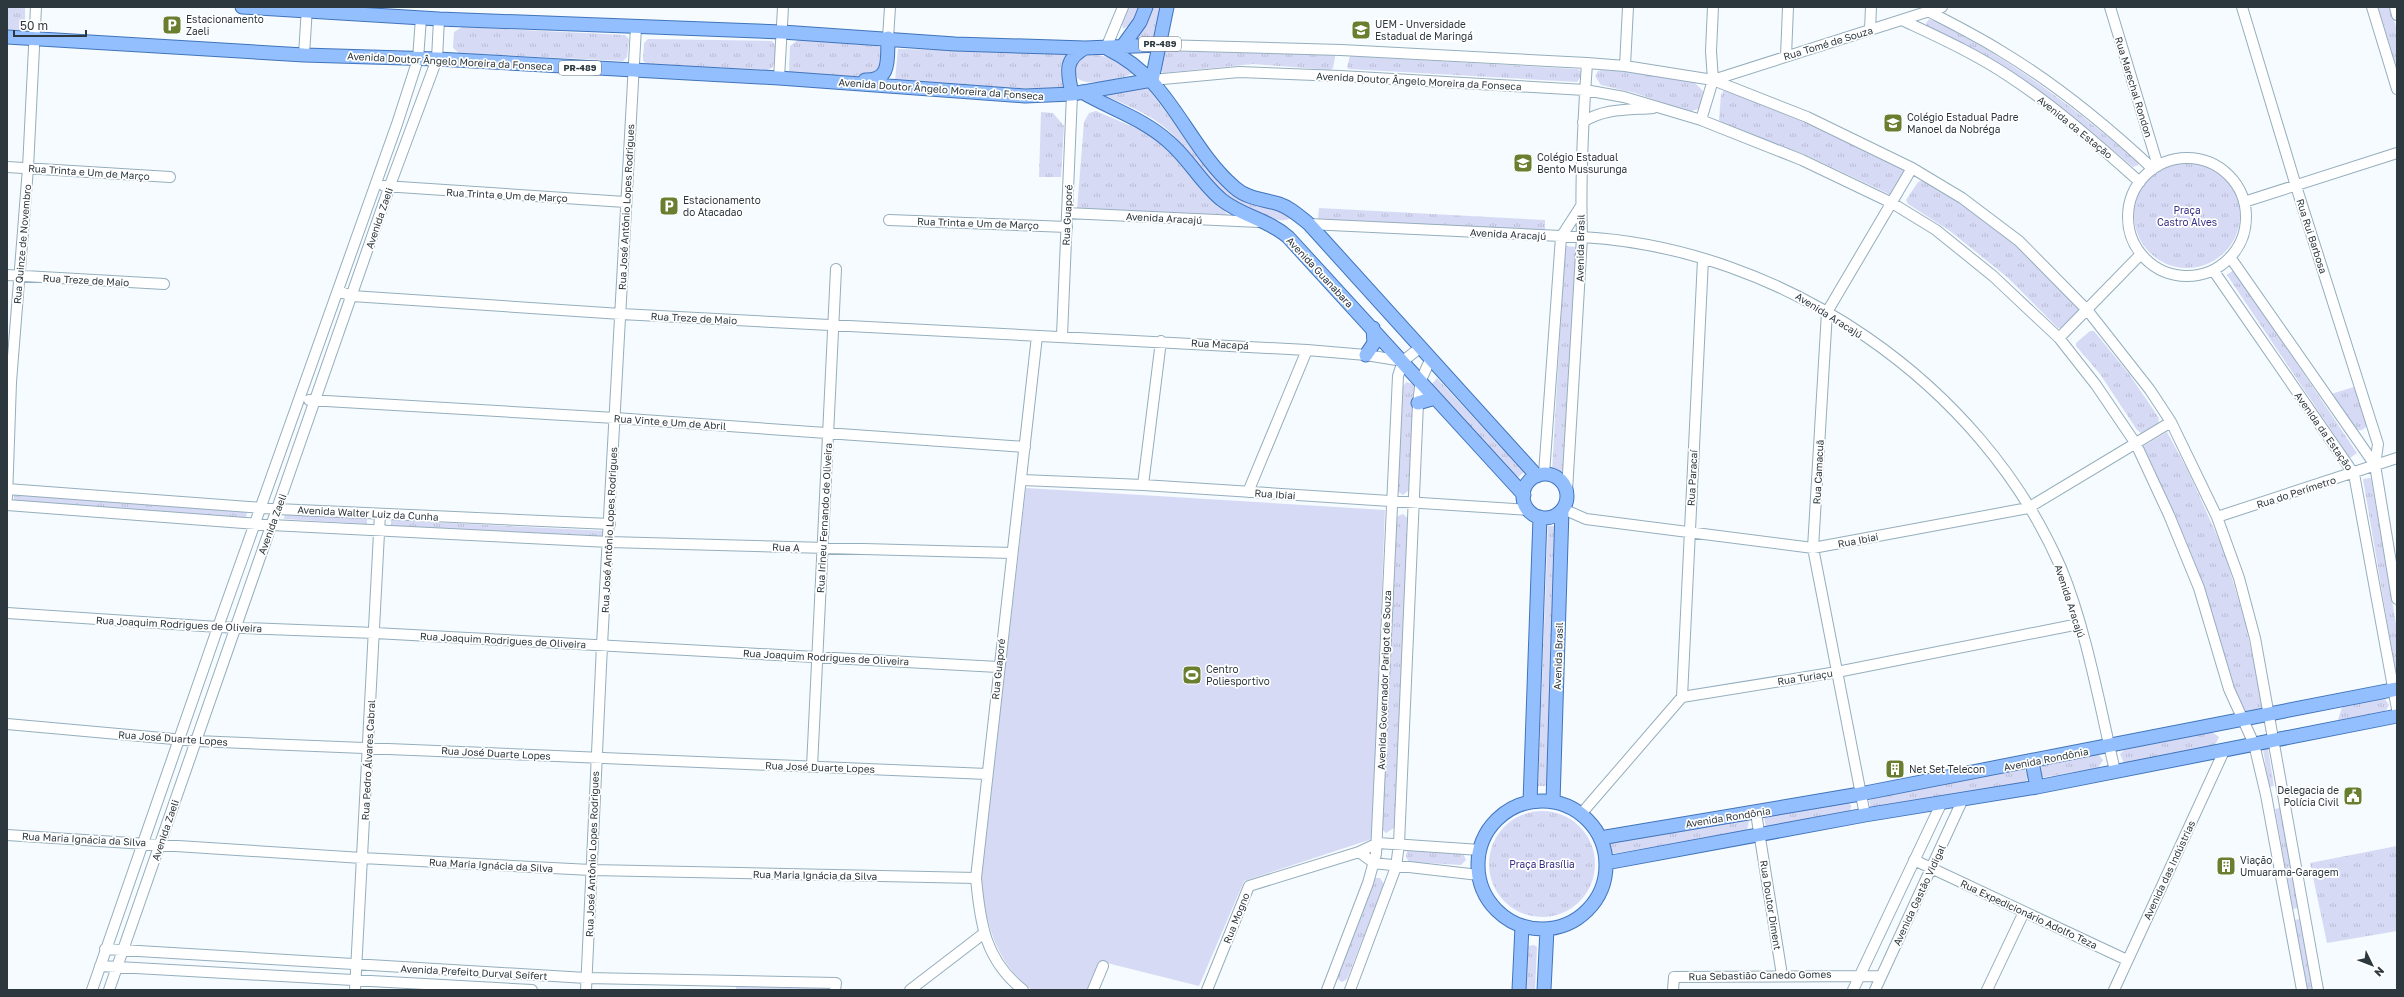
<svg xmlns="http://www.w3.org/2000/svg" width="2404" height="997" viewBox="0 0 2404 997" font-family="'Golos Text',sans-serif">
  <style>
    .grass { fill: url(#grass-tufts) }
    .pitch { fill: #d7daf5 }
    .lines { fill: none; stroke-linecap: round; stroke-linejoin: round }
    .minor-casing { stroke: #95aebd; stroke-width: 12 }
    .major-casing { stroke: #4074bb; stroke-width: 15 }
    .minor { stroke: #fff; stroke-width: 10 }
    .major { stroke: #93bffe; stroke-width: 13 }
    .labels { text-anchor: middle; stroke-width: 3.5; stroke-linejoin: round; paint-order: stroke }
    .shield { fill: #fff; stroke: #6c7478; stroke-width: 1 }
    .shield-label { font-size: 9px; font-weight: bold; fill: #2d383e }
    .poi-label { font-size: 10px; fill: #2d383e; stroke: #fff; text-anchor: start }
    .street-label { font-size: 10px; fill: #2d383e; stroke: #fff }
    .park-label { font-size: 10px; fill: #363085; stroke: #fff }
  </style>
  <defs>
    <pattern id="grass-tufts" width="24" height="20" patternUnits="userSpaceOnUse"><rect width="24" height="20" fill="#d7daf5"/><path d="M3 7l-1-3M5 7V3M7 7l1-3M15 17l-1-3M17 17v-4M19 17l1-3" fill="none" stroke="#b9bcd3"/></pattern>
  </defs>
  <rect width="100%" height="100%" fill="#f5fbfe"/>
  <!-- grass -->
  <path class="grass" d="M7 7H25V30H7Z
    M1129 7H1141L1131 24 1123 29 1122 24Z
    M1152 7H1163L1156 40 1136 42Z
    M2378 7H2390L2397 30V69Z
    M1929 19C1943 23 1957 33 1970 40 2031 74 2084 117 2137 161L2138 165 2133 167 2084 126 2025 83 1927 27 1926 23Z
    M462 27 625 35 629 39 627 57 623 61 459 53 453 48 454 32Z
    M648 39 772 41 776 46 775 61 772 68 767 70 647 64 643 61 644 43Z
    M798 40 877 46 884 49 882 72 849 77 791 73 789 71 790 46Z
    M898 49 1067 53C1057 66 1060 76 1069 88L1034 89 895 81Z
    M1167 51 1334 55 1335 57 1333 68 1330 70 1253 64 1163 73 1160 69 1164 52Z
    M1094 54 1115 59 1135 72C1124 79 1092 86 1080 80 1075 77 1075 71 1074 66L1083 56Z
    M1350 56 1577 69 1581 71 1580 78 1577 82 1349 69 1347 67Z
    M1602 70 1633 72 1693 81 1703 91 1701 106 1698 109 1689 112 1635 93 1601 85 1595 76 1598 71Z
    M1147 87 1218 182C1238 200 1265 205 1290 215L1289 219C1279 223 1269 217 1260 213 1249 207 1237 204 1228 196 1201 175 1187 143 1159 123 1141 110 1119 102 1099 93Z
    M1724 90 1838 136 1905 170 1891 195 1808 156 1724 125 1719 120 1721 95Z
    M1096 111 1145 132 1173 151 1189 174 1230 217 1077 210 1084 122 1089 113Z
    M1041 112 1053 113 1064 126 1061 177H1039Z
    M2134 215a53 53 0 1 1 106 0a53 53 0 1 1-106 0Z
    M1923 180C1981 208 2034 262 2079 307V312L2062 328H2058L2007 277 1950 231 1908 204 1906 200 1918 182Z
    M1319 208 1545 220V230L1318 219Z
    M1565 246 1576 247 1563 475 1552 471Z
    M2234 270 2357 453 2350 458 2227 275Z
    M2090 331H2094L2129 374 2159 418 2158 423 2141 433 2137 430 2100 374 2076 346V343Z
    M1437 378 1524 472 1514 481 1430 386Z
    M1406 382 1413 384 1415 389 1409 490 1403 495 1397 491 1401 390Z
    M2354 387 2366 420V427L2362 430H2358L2331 394Z
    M2167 432 2188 471 2224 551 2245 622 2262 701V710L2245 716C2229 678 2221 639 2208 600 2191 547 2167 497 2142 447Z
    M2371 478 2397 630V680L2363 479Z
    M14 495 247 512 246 518 14 501Z
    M285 513 367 519V524L284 519Z
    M1403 514 1410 520 1394 828 1386 833 1381 828 1396 517Z
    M391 520 606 531V537L391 526Z
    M1548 526H1559L1549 786H1538Z
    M2384 698 2389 705 2385 712 2338 720 2343 704Z
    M2212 732 2219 737 2215 745 2124 763 2120 754 2124 750Z
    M2263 749H2268L2274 786 2269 787Z
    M2098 754 2103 760 2098 768 2040 778 2038 766Z
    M2024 769 2027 773 2028 779 2024 783 1871 808 1869 801 1873 798Z
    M1848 802 1851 806 1850 812 1766 828 1764 816Z
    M2280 808 2298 908 2293 909 2275 809Z
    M1489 864a53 53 0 1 1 106 0a53 53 0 1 1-106 0Z
    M1746 818 1749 820 1747 831 1611 854 1610 842Z
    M2397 846V931L2327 943 2310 863Z
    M1412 850 1463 853 1466 860 1461 865 1409 862 1406 857 1407 851Z
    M1374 878H1380L1384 884 1347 979 1342 982 1336 978Z
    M2300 919 2313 990H2307L2294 920Z
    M1534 945 1537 947 1535 990H1525L1527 946Z
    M736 987 832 988V990H736Z"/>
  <!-- pitch -->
  <path class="pitch" d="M1026 488 1385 510 1372 839 1244 881 1199 986 1099 961 1088 990H1032C996 963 986 924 981 882Z"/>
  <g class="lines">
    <defs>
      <path id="minor" d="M2110 7 2158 166
        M2242 7 2296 186 2378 444 2375 465
        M2372 7 2397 89
        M2395 7 2397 15
        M1928 11C1953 24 1977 36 2001 51 2056 84 2106 125 2153 169
        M1902 20C1938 37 1976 54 2010 77 2056 107 2098 145 2140 182
        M1870 30 1871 7
        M888 38 890 7
        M1160 45 1341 50 1587 63 1625 66 1713 80 1807 117 1912 168 1962 198 2019 241 2088 311 2150 390 2171 422 2217 517 2239 578 2255 638 2318 990
        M1106 48 1123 7
        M304 55 307 7
        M1786 56 1788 7
        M1625 66 1628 7
        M779 78 783 7
        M1152 80 1239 72 1340 76 1585 90 1624 97 1701 120 1802 160 1892 203 1936 230 1993 276 2059 338 2096 385 2136 444 2169 515 2199 588 2229 689 2254 744 2266 795 2302 990
        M1713 80 1942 7
        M1701 120 1713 80 1711 51 1713 7
        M1583 122C1604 108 1629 110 1653 108
        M2128 217a59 59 0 1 1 118 0a59 59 0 1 1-118 0Z
        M7 167 170 177
        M384 186 625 202
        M2244 202 2397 153
        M1067 213 1259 222
        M889 220 1067 227
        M1309 224 1582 237C1783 248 1981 383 2061 568 2086 628 2100 707 2115 771
        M2230 257 2375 465 2397 599
        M2213 270 2354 474 2397 709
        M7 275 164 284
        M338 291 352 296 621 314 1307 350 1366 355 1403 361
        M1062 336 1072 94
        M2059 338 2141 254
        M309 400 615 418 1025 447
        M1544 474 1561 237 1581 206
        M1022 480 1143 485 1529 510
        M1143 485 1161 341
        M7 489 277 509 610 524
        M1567 491 1582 237C1580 179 1583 121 1587 63
        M1248 492 1307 350
        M7 498 11 382 28 168 36 7
        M7 505 271 525 609 542 1012 553
        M1563 509 1586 519 1813 548 2028 508 2171 422
        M2217 517 2397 458
        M7 613 218 627 375 633 998 667
        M1682 697 1703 259
        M7 724 196 741 987 774
        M812 767 836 269
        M1756 813 1782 975
        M1581 814 1682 697 1837 672 2079 624
        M1865 815 1813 548 1827 312 1912 168
        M7 835 362 858 591 870 976 878
        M1359 852 1374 863 1479 875
        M1914 860 2127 960
        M105 949 586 978 836 983 835 990
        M100 966 532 990
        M92 990 218 627 397 124 418 59 421 18
        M109 990 389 188 437 59 439 19
        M355 990 380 514
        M586 990 602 645 636 27
        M910 990 983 934
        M1023 990C985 960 980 923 976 878L1037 336
        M1093 990 1103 966
        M1207 990 1249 886 1359 852 1378 843 1480 850
        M1327 990 1368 883 1376 854 1398 376 1403 361 1421 347
        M1350 990 1396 867 1399 844 1418 403 1421 380 1431 358
        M1673 990 1674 977 1881 976
        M1853 990 1941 804
        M1875 990 1962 801
        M1987 990 2024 912
        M2114 990 2224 751"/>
      <path id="major" d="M242 7 439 19 782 32 955 44 1085 48 1160 45
        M7 37 304 55 437 59 779 78 1025 96 1072 94 1152 80
        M1122 47 1140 22 1146 7
        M1108 49C1172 80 1185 144 1234 187 1247 199 1263 199 1279 204 1291 208 1299 216 1309 224L1537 476
        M865 80C892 81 887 58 888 38
        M1152 80 1167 7
        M1082 92C1111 109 1144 119 1169 142 1189 159 1202 184 1222 200 1242 216 1269 220 1288 237L1524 495
        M1072 94C1068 73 1063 60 1085 48
        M1366 355 1374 343 1373 328
        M1418 403 1435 398
        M1523 496a22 22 0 1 1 44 0a22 22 0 1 1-44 0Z
        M2032 762 2037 787
        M1478 865a64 64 0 1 1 128 0a64 64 0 1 1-128 0Z
        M1530 802 1540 517
        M1553 802 1562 510
        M1600 838 1860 794 2397 689
        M1606 863 1865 815 2037 787 2397 716
        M1519 990 1522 926
        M1544 990 1547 929"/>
    </defs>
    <!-- minor casing -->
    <use href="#minor" class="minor-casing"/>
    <!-- major casing -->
    <use href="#major" class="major-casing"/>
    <!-- minor -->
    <use href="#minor" class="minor"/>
    <!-- major -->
    <use href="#major" class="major"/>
  </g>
  <!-- icons -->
  <defs>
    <symbol id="parking-square" viewBox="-11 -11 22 22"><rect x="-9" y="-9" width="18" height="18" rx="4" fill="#697e2f" stroke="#fff"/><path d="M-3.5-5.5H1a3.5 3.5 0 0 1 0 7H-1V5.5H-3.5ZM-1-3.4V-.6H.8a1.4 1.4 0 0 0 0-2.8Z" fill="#fff"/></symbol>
    <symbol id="university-square" viewBox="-11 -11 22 22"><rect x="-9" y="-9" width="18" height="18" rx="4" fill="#697e2f" stroke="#fff"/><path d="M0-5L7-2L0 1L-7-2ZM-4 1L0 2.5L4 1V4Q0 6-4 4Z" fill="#fff"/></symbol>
    <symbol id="school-square" viewBox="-11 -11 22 22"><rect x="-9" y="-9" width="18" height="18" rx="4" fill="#697e2f" stroke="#fff"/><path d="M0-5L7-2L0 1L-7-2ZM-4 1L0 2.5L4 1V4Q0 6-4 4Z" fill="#fff"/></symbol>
    <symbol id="stadium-square" viewBox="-11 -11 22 22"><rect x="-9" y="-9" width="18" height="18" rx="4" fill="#697e2f" stroke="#fff"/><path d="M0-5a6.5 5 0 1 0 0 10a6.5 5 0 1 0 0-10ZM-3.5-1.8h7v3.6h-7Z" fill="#fff"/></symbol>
    <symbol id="building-square" viewBox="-11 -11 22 22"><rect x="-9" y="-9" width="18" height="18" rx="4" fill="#697e2f" stroke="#fff"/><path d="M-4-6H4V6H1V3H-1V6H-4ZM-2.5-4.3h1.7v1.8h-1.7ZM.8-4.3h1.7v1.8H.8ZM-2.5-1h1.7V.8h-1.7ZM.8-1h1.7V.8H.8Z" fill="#fff"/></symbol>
    <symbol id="civic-square" viewBox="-11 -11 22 22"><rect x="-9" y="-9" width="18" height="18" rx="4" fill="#697e2f" stroke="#fff"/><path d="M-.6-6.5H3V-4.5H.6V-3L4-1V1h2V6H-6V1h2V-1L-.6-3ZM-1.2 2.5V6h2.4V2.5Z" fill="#fff"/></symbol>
  </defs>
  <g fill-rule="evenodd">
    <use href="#parking-square" x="161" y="14" width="22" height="22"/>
    <use href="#university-square" x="1350" y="19" width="22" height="22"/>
    <use href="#school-square" x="1882" y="112" width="22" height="22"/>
    <use href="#school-square" x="1512" y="152" width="22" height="22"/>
    <use href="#parking-square" x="658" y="195" width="22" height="22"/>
    <use href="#stadium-square" x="1181" y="664" width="22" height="22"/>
    <use href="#building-square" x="1884" y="758" width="22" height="22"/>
    <use href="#civic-square" x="2342" y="785" width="22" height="22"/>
    <use href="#building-square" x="2215" y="855" width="22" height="22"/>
  </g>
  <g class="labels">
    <!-- shield labels -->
    <g class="shield">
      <rect x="1139" y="37" width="42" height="14" rx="3"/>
      <rect x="559" y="61" width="42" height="14" rx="3"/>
    </g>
    <g class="shield-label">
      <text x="1160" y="47">PR-489</text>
      <text x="580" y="71">PR-489</text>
    </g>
    <!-- poi labels -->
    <g class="poi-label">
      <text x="186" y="23">Estacionamento<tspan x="186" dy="12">Zaeli</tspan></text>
      <text x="1375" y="28">UEM - Unversidade<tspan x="1375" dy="12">Estadual de Maringá</tspan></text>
      <text x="1907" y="121">Colégio Estadual Padre<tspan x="1907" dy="12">Manoel da Nobréga</tspan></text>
      <text x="1537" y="161">Colégio Estadual<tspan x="1537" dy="12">Bento Mussurunga</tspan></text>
      <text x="683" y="204">Estacionamento<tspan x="683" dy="12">do Atacadao</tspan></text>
      <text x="1206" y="673">Centro<tspan x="1206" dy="12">Poliesportivo</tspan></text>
      <text x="1909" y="773">Net Set Telecon</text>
      <text x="2339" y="794" text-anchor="end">Delegacia de<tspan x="2339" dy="12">Polícia Civil</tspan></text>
      <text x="2240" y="864">Viação<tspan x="2240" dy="12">Umuarama-Garagem</tspan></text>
    </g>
    <!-- street labels -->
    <g class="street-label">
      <text transform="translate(1828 43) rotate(-17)" y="4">Rua Tomé de Souza</text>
      <text transform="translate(450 61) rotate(3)" y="4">Avenida Doutor Ângelo Moreira da Fonseca</text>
      <text transform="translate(1419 81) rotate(3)" y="4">Avenida Doutor Ângelo Moreira da Fonseca</text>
      <text transform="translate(2134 87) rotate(73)" y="4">Rua Marechal Rondon</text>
      <text transform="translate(941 89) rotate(4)" y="4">Avenida Doutor Ângelo Moreira da Fonseca</text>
      <text transform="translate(2075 127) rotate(39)" y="4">Avenida da Estação</text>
      <text transform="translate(89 172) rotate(4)" y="4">Rua Trinta e Um de Março</text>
      <text transform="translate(507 195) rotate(3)" y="4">Rua Trinta e Um de Março</text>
      <text transform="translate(626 207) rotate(-87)" y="4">Rua José Antônio Lopes Rodrigues</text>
      <text transform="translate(1067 215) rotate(-87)" y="4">Rua Guaporé</text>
      <text transform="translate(379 218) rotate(-71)" y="4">Avenida Zaeli</text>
      <text transform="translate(1164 218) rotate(3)" y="4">Avenida Aracajú</text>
      <text transform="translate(978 223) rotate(2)" y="4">Rua Trinta e Um de Março</text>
      <text transform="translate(1508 234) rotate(3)" y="4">Avenida Aracajú</text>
      <text transform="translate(2312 236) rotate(72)" y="4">Rua Rui Barbosa</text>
      <text transform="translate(22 244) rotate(-85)" y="4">Rua Quinze de Novembro</text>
      <text transform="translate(1580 248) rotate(-89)" y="4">Avenida Brasil</text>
      <text transform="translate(1320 272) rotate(47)" y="4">Avenida Guanabara</text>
      <text transform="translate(86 280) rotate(3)" y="4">Rua Treze de Maio</text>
      <text transform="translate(1829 315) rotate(32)" y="4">Avenida Aracajú</text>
      <text transform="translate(694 318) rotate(3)" y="4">Rua Treze de Maio</text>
      <text transform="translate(1220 344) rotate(3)" y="4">Rua Macapá</text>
      <text transform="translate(670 422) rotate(4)" y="4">Rua Vinte e Um de Abril</text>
      <text transform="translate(2324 431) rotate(55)" y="4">Avenida da Estação</text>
      <text transform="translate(1818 472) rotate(-87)" y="4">Rua Camacuã</text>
      <text transform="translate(1692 478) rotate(-87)" y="4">Rua Paracaí</text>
      <text transform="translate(2296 492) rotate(-18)" y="4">Rua do Perímetro</text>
      <text transform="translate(1275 494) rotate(4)" y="4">Rua Ibiai</text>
      <text transform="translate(368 513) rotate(3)" y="4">Avenida Walter Luiz da Cunha</text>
      <text transform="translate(824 518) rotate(-87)" y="4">Rua Irineu Fernando de Oliveira</text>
      <text transform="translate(272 524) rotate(-70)" y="4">Avenida Zaeli</text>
      <text transform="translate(609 530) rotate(-87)" y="4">Rua José Antônio Lopes Rodrigues</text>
      <text transform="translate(1858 540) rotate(-11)" y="4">Rua Ibiai</text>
      <text transform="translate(786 547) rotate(2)" y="4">Rua A</text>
      <text transform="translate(2070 601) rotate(72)" y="4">Avenida Aracajú</text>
      <text transform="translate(179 624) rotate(3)" y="4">Rua Joaquim Rodrigues de Oliveira</text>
      <text transform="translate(503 640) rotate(3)" y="4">Rua Joaquim Rodrigues de Oliveira</text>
      <text transform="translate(1558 656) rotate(-88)" y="4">Avenida Brasil</text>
      <text transform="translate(826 657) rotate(3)" y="4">Rua Joaquim Rodrigues de Oliveira</text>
      <text transform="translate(998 669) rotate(-84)" y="4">Rua Guaporé</text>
      <text transform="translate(1805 677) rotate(-9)" y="4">Rua Turiaçu</text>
      <text transform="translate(1384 680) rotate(-88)" y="4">Avenida Governador Parigot de Souza</text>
      <text transform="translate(173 738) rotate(4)" y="4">Rua José Duarte Lopes</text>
      <text transform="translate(496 753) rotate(3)" y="4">Rua José Duarte Lopes</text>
      <text transform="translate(2046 759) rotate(-11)" y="4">Avenida Rondônia</text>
      <text transform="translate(368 760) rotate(-87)" y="4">Rua Pedro Álvares Cabral</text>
      <text transform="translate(820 767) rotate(2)" y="4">Rua José Duarte Lopes</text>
      <text transform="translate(1728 817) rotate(-9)" y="4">Avenida Rondônia</text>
      <text transform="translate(165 830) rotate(-71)" y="4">Avenida Zaeli</text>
      <text transform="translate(84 839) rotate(3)" y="4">Rua Maria Ignácia da Silva</text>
      <text transform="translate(592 854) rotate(-88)" y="4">Rua José Antônio Lopes Rodrigues</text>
      <text transform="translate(491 865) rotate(3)" y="4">Rua Maria Ignácia da Silva</text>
      <text transform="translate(2169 870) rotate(-65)" y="4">Avenida das Indústrias</text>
      <text transform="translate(815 875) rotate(1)" y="4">Rua Maria Ignácia da Silva</text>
      <text transform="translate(1919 895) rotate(-65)" y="4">Avenida Gastão Vidigal</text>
      <text transform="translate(1771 905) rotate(81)" y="4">Rua Doutor Diment</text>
      <text transform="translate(2029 914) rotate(25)" y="4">Rua Expedicionário Adolfo Teza</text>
      <text transform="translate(1236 918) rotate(-68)" y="4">Rua Mogno</text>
      <text transform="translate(474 972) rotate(3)" y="4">Avenida Prefeito Durval Seifert</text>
      <text transform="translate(1760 975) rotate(-1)" y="4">Rua Sebastião Canedo Gomes</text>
    </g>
    <!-- park labels -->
    <g class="park-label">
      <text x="2187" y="214">Praça<tspan x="2187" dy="12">Castro Alves</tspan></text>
      <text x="1542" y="868">Praça Brasília</text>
    </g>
  </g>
  <!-- border -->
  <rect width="2404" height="997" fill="none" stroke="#2d383e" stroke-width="16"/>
  <!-- north arrow -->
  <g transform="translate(2372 965) rotate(133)" stroke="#ffffff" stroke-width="3" paint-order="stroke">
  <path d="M0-3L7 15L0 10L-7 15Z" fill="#2d383e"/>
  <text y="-6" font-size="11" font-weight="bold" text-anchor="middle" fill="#2d383e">N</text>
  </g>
  <!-- scale -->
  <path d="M14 30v6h72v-6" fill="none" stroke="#2d383e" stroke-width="2"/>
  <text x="20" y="30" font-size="12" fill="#2d383e" stroke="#ffffff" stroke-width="3" paint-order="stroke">50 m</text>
</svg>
